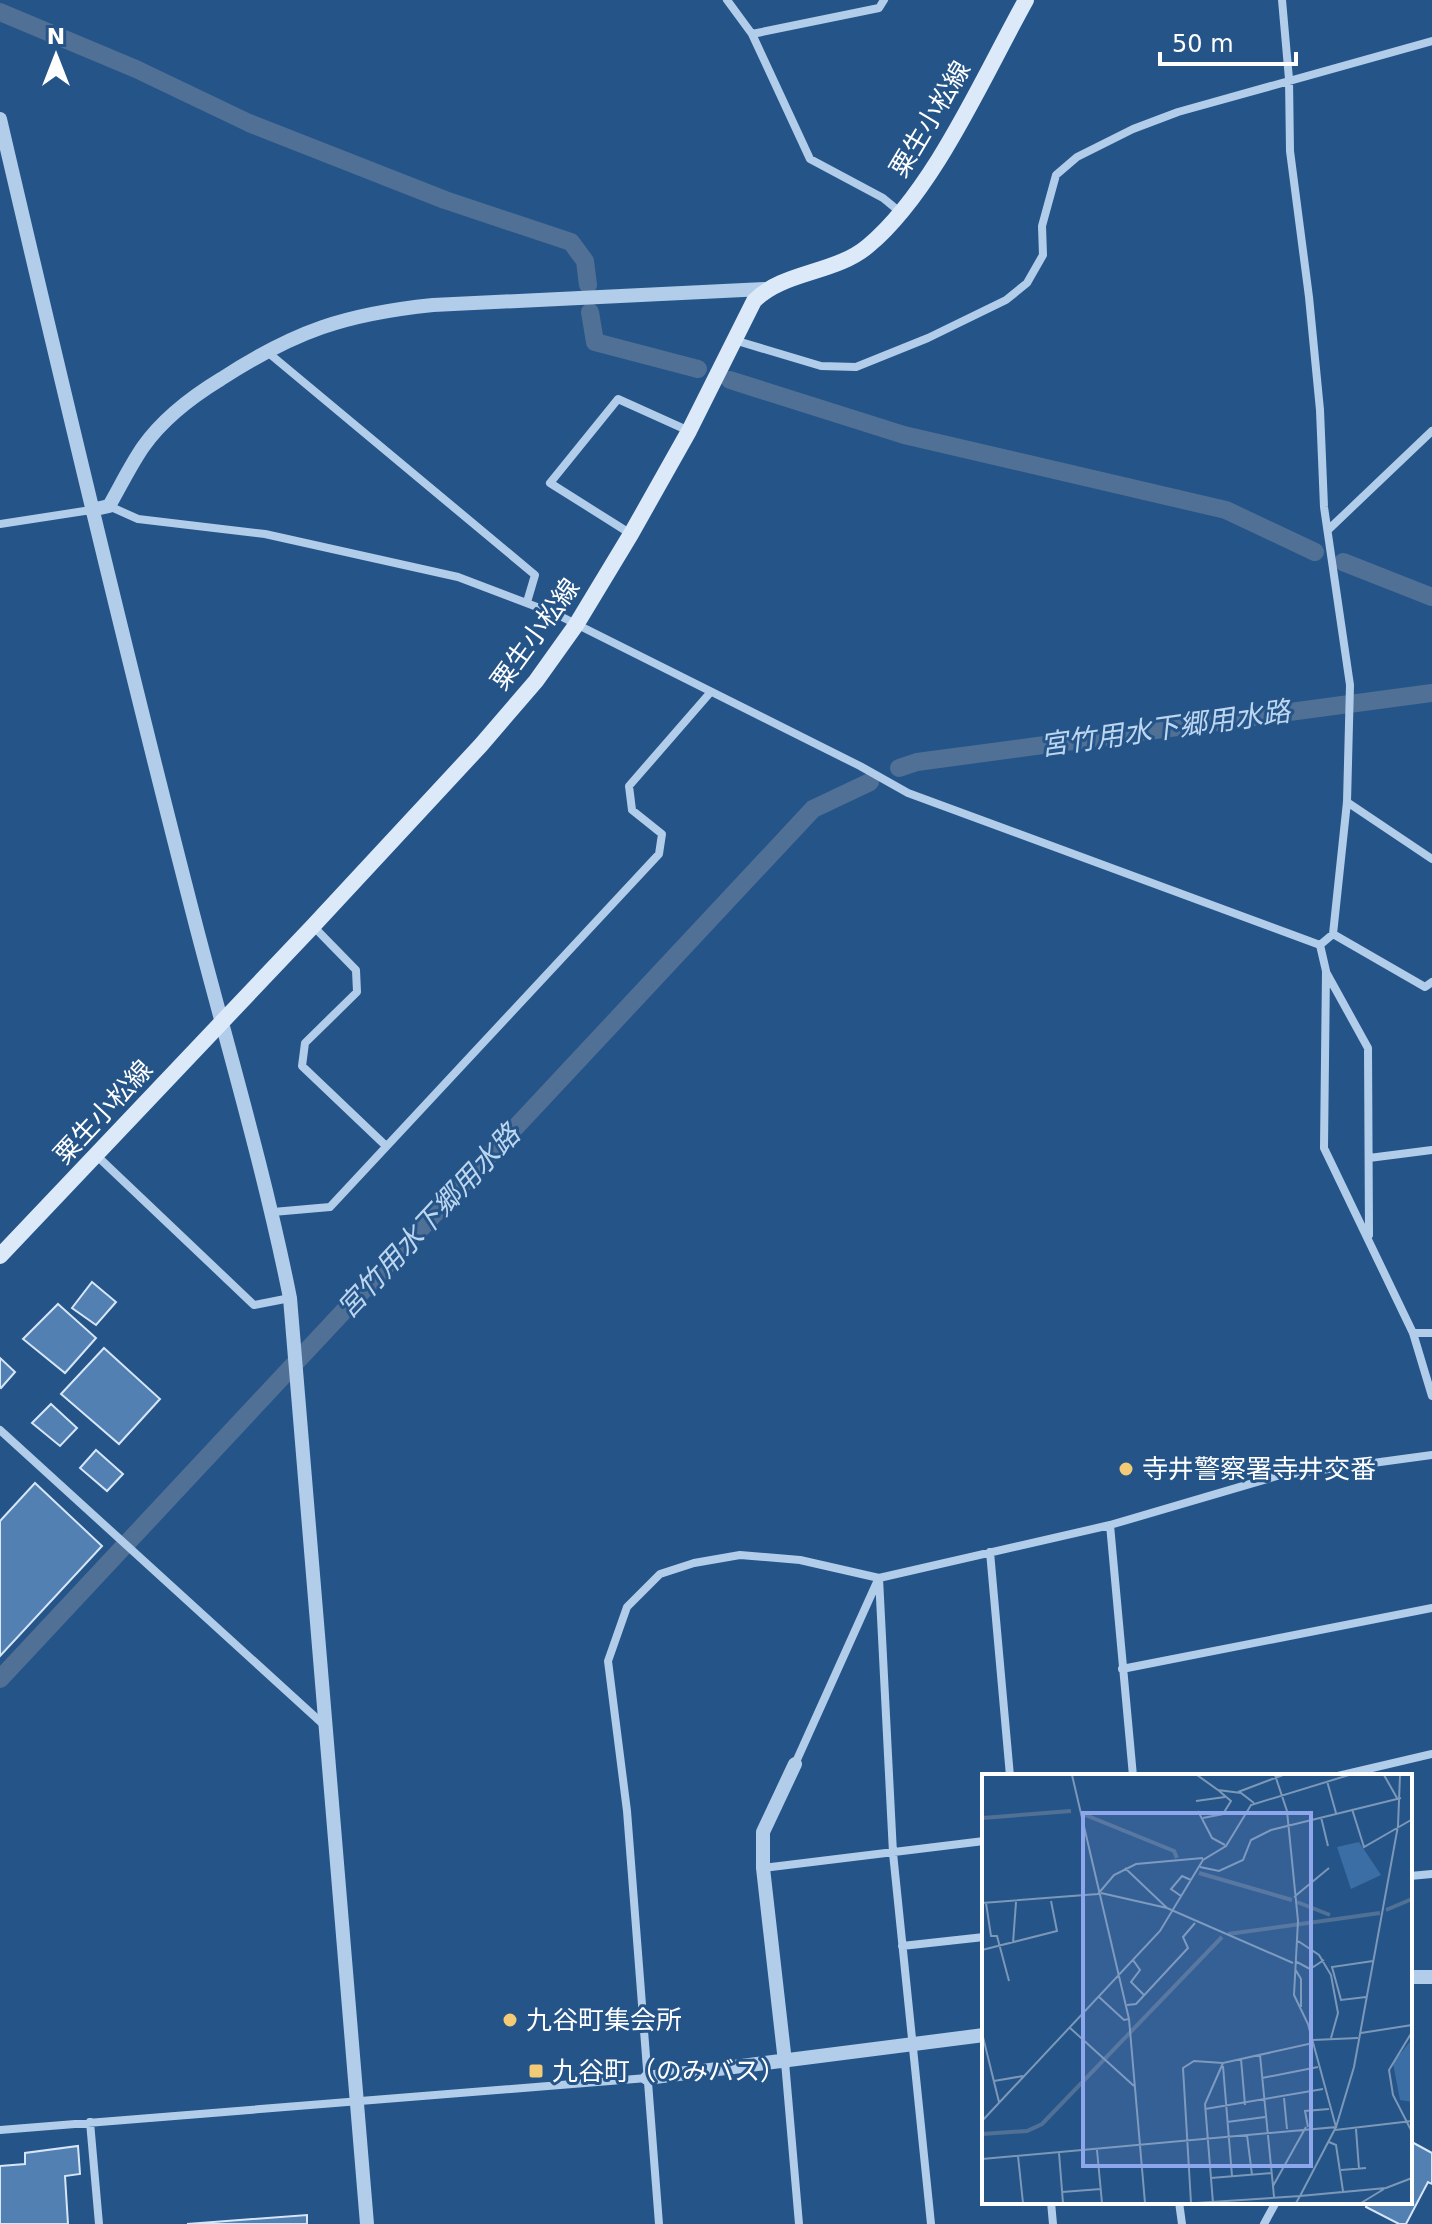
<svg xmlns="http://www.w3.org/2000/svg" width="1432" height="2224" viewBox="0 0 1432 2224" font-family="'DejaVu Sans','Noto Sans JP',sans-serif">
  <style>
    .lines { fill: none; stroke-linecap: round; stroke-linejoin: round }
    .canal { stroke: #507095; stroke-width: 18 }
    .building { fill: #5280b2; stroke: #d6e6f7; stroke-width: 2 }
    .minor { stroke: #b2cde9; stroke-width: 8 }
    .tertiary { stroke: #b2cde9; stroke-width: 14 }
    .secondary { stroke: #dce9f8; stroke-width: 16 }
    .poi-dot { fill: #f3ca76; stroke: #255488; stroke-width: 3 }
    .labels { text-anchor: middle; stroke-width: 6; stroke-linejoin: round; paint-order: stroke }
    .street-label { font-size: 26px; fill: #fff; stroke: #255488 }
    .poi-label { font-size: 26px; fill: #fff; stroke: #255488; text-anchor: start }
    .water-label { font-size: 28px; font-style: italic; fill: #bdd6f0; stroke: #255488 }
    .inset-river { fill: none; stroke: #507095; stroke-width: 4 }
    .inset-road { fill: none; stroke: #7c98b8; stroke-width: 2 }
    .view { fill: #8ea6ec; fill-opacity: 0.15; stroke: #8ea6ec; stroke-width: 4 }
    .inset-edge { fill: none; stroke: #fff; stroke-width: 4 }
  </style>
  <rect width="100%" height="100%" fill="#255488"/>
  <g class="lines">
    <!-- canal -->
    <path class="canal" d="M0 12 136 69 249 123 445 200 571 242 585 261 588 285
      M590 312 595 342 698 369
      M730 380 904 435 1226 510 1315 552
      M1343 562 1432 597
      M899 768 917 762 1432 693
      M0 1679 813 809 870 782"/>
  </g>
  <!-- building -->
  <path class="building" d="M92 1282 116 1302 96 1325 72 1308Z
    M58 1304 96 1338 65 1373 23 1339Z
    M104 1348 160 1399 119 1444 61 1394Z
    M0 1358 15 1372 1 1388 0 1387Z
    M51 1404 77 1428 60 1446 32 1423Z
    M96 1450 123 1474 107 1491 80 1468Z
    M35 1483 102 1546 0 1656V1521Z
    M1410 2141 1432 2153V2184L1428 2182 1406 2224H1399L1366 2207 1368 2202H1410Z
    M78 2146 80 2174 65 2176 68 2224H0V2166L25 2164V2153Z
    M307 2215V2224H187Z"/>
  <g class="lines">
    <!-- minor -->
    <path class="minor" d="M727 0 752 34 810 159 883 198 900 212
      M1282 0 1289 79 1290 151 1309 297 1320 410 1324 507 1350 685 1347 802 1333 934 1320 945
      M752 34 879 8 884 0
      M734 340 821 366 856 367 928 338 1006 300 1027 283 1043 255 1042 226 1056 175 1077 157 1133 129 1178 112 1432 41
      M265 350 535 575 527 602
      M109 506 138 519 265 534 458 577 558 615 860 766 908 793 1320 945
      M0 524 91 510
      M1328 530 1432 431
      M631 534 550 483 618 399 689 431
      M1347 802 1432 859
      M313 926 356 970 357 992 305 1043 302 1066 385 1145
      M1333 934 1425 987 1432 982
      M1320 945 1326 971 1324 1148 1413 1333 1432 1396
      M1326 972 1368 1048 1369 1235
      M96 1155 254 1305 290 1298
      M1369 1158 1432 1150
      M273 1212 330 1207 659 854 662 834 632 810 629 786 709 694
      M1413 1333H1432
      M0 1430 324 1725
      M1110 1525 1133 1776
      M990 1552 1010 1776
      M879 1578 893 1853 931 2224
      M1122 1669 1432 1608
      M795 1764 877 1582
      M1338 1776 1432 1754
      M763 1868 984 1841
      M1410 1876 1432 1874
      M902 1946 984 1937
      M785 2062 799 2224
      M90 2122 99 2224
      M0 2130 647 2078
      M1051 2202 1053 2224
      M1179 2202 1182 2224
      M659 2224 627 1811 608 1661 627 1607 660 1574 694 1563 740 1555 800 1560 879 1578 1110 1525 1277 1476 1432 1455
      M1264 2224 1276 2202"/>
    <!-- tertiary -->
    <path class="tertiary" d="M0 119C62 385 125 650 193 914 226 1042 264 1168 290 1298L367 2224
      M91 510 109 506C120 487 130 466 143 447 162 420 193 396 221 379 295 331 345 314 433 305L766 289
      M1410 1977H1432
      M785 2062 763 1868V1832L795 1764
      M647 2078 984 2035"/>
    <!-- secondary -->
    <path class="secondary" d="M0 1256 313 926 481 745 536 681 576 625 631 534 689 431 754 301C783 271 835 274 868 246 934 191 984 75 1026 0"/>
  </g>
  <!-- markers -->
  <g class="poi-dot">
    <circle cx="1126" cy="1469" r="8"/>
    <circle cx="510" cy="2020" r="8"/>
    <rect x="528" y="2063" width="16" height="16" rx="4"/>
  </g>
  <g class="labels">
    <!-- street labels -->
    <g class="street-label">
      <text transform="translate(930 119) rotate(-59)" y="9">粟生小松線</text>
      <text transform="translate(535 634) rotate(-54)" y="9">粟生小松線</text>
      <text transform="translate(103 1112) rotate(-47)" y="9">粟生小松線</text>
    </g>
    <!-- poi labels -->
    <g class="poi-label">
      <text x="1142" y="1478">寺井警察署寺井交番</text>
      <text x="526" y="2029">九谷町集会所</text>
      <text x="552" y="2080">九谷町（のみバス）</text>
    </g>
    <!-- water labels -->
    <g class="water-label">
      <text transform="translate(1165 728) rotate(-8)" y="10">宮竹用水下郷用水路</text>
      <text transform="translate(428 1221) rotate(-47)" y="10">宮竹用水下郷用水路</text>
    </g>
  </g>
  <!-- overview -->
  <g transform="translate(982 1774)">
    <rect width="430" height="430" fill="#255488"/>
    <path d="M430 265V328L418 326 411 289Z" fill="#3a6ea5"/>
    <path d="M377 68 399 101 369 115 355 73Z" fill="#3a6ea5"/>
    <path class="inset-river" d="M101 40 192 77 195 84M0 44 89 37M217 99 310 126M315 128 348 141M404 136 430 125M246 160 398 139M0 360 45 357 60 350 240 163"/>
    <path class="inset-road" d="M90 1 147 245 163 429M215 1 236 16 259 19 272 29M402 1 415 24M345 7 354 39M256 18 301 1M214 27 243 23M370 35 382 73 429 46M216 37 230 64 243 71M339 43 346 72M221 44 241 40 249 27 236 16M218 93 237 97 261 86 269 66 289 56 419 24M143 94 185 134M119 119 185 134 311 189M199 122 189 115 200 102 209 106M312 123 347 94M0 129 116 120 132 101 154 90 221 84M4 129 9 162H15L27 207M316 167 337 181 349 201 356 239 349 264M31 169 34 128M0 176 75 157 69 127M151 186 158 196 149 208 162 221M313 187 328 195 342 186M313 195 319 205V233M116 222 142 246 147 245M384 223 359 226 350 193 391 187M145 231 154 230 206 174 201 163 213 149M87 253 152 312M430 258 407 296 411 321 430 358M0 259 17 328M379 259 430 251M331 266 376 264M278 281 291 412M259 285 263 331M241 292 250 402M280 304 336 293M12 307 41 302M302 324 305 355M223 335 341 315M0 347 178 157 221 86 244 72 269 31 367 1M245 348 283 343M326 353 323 337 347 335M374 355 377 395M353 356 430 347M265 361 270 401M347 368 354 371 361 417M115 376 120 429M77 379 81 429M36 382 41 429M0 385 354 353 326 250 312 221 316 147 305 37 293 1M359 396 384 394M229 404 290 399M80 418 119 415M318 422 354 353 372 293 416 52 418 1M292 423 291 412 324 353M209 429 201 294 212 287 241 289 331 269M214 429 318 422M231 429 223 330 241 289M314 429 318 422 404 414 430 404M379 429 402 415"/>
    <path class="view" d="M101 39H329V392H101Z"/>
    <rect width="430" height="430" class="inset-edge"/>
  </g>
  <!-- north arrow -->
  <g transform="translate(56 56)" stroke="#255488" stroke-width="6" paint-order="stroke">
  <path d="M0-6L14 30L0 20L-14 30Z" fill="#ffffff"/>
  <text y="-12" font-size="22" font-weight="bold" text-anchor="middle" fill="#ffffff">N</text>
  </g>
  <!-- scale -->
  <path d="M1160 52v12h136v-12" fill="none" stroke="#ffffff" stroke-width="4"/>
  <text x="1172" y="52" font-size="24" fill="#ffffff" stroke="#255488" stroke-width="6" paint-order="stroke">50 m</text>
</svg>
